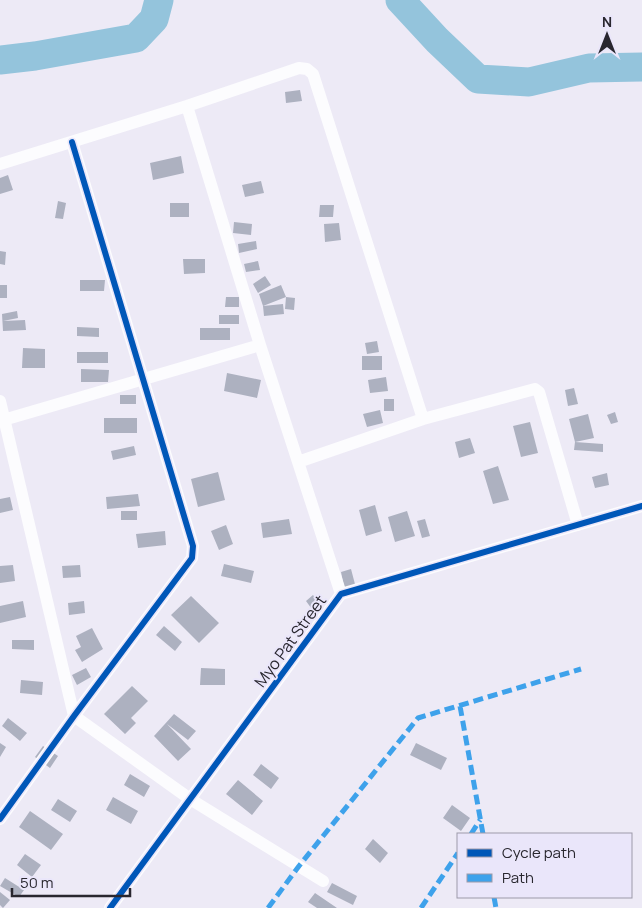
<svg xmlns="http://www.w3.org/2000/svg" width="642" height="908" viewBox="0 0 642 908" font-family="Manrope,sans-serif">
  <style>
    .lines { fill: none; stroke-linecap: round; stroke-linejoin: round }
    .river { stroke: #94c4dc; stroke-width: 29 }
    .building { fill: #adb1c0 }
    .street { stroke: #fcfcfe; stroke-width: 12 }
    .quiet { stroke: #3ea2eb; stroke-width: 5; stroke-dasharray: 10 5; stroke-linecap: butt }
    .cycleway-casing { stroke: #eae6fa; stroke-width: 9 }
    .cycleway { stroke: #0057b8; stroke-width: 6 }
    .labels { text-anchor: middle; stroke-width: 4; stroke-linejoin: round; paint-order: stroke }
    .street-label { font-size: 16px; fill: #29272f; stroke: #eae6fa }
  </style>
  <rect width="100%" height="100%" fill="#edeaf6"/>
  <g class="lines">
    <!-- river -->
    <path class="river" d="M400 0 437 40 478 79 529 82 589 68 642 67
      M0 60 35 56 136 38 154 19 159 0"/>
  </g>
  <!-- building -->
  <path class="building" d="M300 90 302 101 286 103 285 92Z
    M181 156 184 173 153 180 150 163Z
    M8 175 13 190 0 194V178Z
    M261 181 264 193 245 197 242 185Z
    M58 201 66 203 63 219 55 218Z
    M170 203H189V217H170Z
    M320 205H334L333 217H319Z
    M234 222 252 224 251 235 233 233Z
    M339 223 341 240 325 242 324 224Z
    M256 241 257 249 239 253 238 244Z
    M0 251 6 252 5 265 0 264Z
    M183 259H205V273L184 274Z
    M258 261 260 270 246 272 244 264Z
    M265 276 271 285 258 293 253 284Z
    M80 280H105L104 291H80Z
    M0 285H7V298H0Z
    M281 285 286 297 263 306 259 294Z
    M226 297H239V307H225Z
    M286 297 295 298 294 310 285 309Z
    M283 304 284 314 264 316 263 306Z
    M17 311 18 318 3 321 25 320 26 330 3 331 2 314Z
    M219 315H239V324H219Z
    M77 327 99 328V337L77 336Z
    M200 328H230V340H200Z
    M377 341 379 352 367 354 365 343Z
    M23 348 45 349V368H22Z
    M77 352H108V363H77Z
    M362 356H382V370H362Z
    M81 369 109 370 108 382H81Z
    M227 373 261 380 257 398 224 391Z
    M386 377 388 391 370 393 368 380Z
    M574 388 578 404 568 406 565 390Z
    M120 395H136V404H120Z
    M384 399H394V411H384Z
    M380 410 383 423 367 427 363 414Z
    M615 412 618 422 611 424 607 415Z
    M588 414 594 438 575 442 569 419Z
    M104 418H137V433H104Z
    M530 422 538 453 521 457 513 426Z
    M470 438 475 453 459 458 455 442Z
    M575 442 603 444V452L574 450Z
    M134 446 136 455 113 460 111 451Z
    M498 466 509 500 493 504 483 471Z
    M218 472 225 500 198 507 191 479Z
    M607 473 609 485 595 488 592 477Z
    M138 494 140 506 107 509 106 497Z
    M10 497 13 510 0 513V499Z
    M375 505 382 531 366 536 359 510Z
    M121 511H137V520H121Z
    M407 511 415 536 395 542 388 517Z
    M289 519 292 534 263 538 261 523Z
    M425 519 430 536 422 538 417 521Z
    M226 525 233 544 219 550 211 531Z
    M165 531 166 545 138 548 136 534Z
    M224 564 254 571 251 583 221 576Z
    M13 565 15 581 0 583V566Z
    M80 565 81 577 63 578 62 566Z
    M351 569 356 588 345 591 341 572Z
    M313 595 322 607 314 612 306 601Z
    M191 596 219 623 199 643 171 615Z
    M23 601 26 617 0 623V606Z
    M84 601 85 613 69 615 68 603Z
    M164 626 182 642 175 651 156 635Z
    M92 628 103 649 82 662 75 650 81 647 76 636Z
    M12 640H34V650L12 649Z
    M86 668 91 677 77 685 72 675Z
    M201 668 225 669V685H200Z
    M21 680 43 682 42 695 20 693Z
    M132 686 148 701 131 718 136 723 125 734 104 714Z
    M174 714 196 731 188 740 167 724 191 749 178 761 154 736Z
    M8 718 27 733 20 741 2 726Z
    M0 743 6 747 0 757Z
    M416 743 447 758 441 770 410 755Z
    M43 746 58 756 50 768 35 757Z
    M261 764 279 778 271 789 253 775Z
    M130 774 150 786 144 797 124 785Z
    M238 780 263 801 252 815 226 794Z
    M113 797 138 811 131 824 106 810Z
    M58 799 77 811 70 822 51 810Z
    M452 805 470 818 461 831 443 818Z
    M30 811 63 834 51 850 19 827Z
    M373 839 388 853 380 863 365 849Z
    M25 854 41 865 32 877 17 865Z
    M5 878 24 890 19 897 0 886Z
    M332 883 357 896 353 905 327 892Z
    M0 892 10 900 3 908 0 905Z
    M315 893 337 908H317L308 902Z"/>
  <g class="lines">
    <!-- street -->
    <path class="street" d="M187 106 260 345 341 594
      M0 164 187 106 299 68 307 69 313 74 423 419
      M0 401 74 716 190 799 323 881
      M0 421 260 345
      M298 462 423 419 535 389 539 392 578 525
      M0 819 74 716 192 558 193 546 72 142
      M110 908 341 594 642 506"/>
    <!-- quiet -->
    <path class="quiet" d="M460 706 483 834
      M471 834 480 820
      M494 897 496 908
      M268 908 299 866 418 718 581 669
      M421 908 458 853"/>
    <defs>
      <path id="cycleway" d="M0 819 74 716 192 558 193 546 72 142
        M110 908 341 594 642 506"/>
    </defs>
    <!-- cycleway casing -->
    <use href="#cycleway" class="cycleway-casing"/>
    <!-- cycleway -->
    <use href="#cycleway" class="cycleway"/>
  </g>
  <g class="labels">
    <!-- street labels -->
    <g class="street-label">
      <text transform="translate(290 641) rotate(-54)" y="6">Myo Pat Street</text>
    </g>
  </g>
  <!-- legend -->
  <rect x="457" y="833" width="175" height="65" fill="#eae6fa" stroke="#9d9aa9"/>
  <rect x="467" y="849" width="25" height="8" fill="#0057b8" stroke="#9d9aa9"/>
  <text x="502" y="858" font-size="15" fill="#29272f">Cycle path</text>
  <rect x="467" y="874" width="25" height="8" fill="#3ea2eb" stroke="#9d9aa9"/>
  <text x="502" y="883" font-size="15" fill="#29272f">Path</text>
  <!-- north arrow -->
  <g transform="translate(607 35)" stroke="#eae6fa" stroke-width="4" paint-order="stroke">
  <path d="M0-4L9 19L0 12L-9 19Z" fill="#29272f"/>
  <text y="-8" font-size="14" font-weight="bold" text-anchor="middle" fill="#29272f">N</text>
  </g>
  <!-- scale -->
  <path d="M12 888v8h118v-8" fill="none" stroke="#29272f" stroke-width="2.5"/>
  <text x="20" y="888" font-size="15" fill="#29272f" stroke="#eae6fa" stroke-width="4" paint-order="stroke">50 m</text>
</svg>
